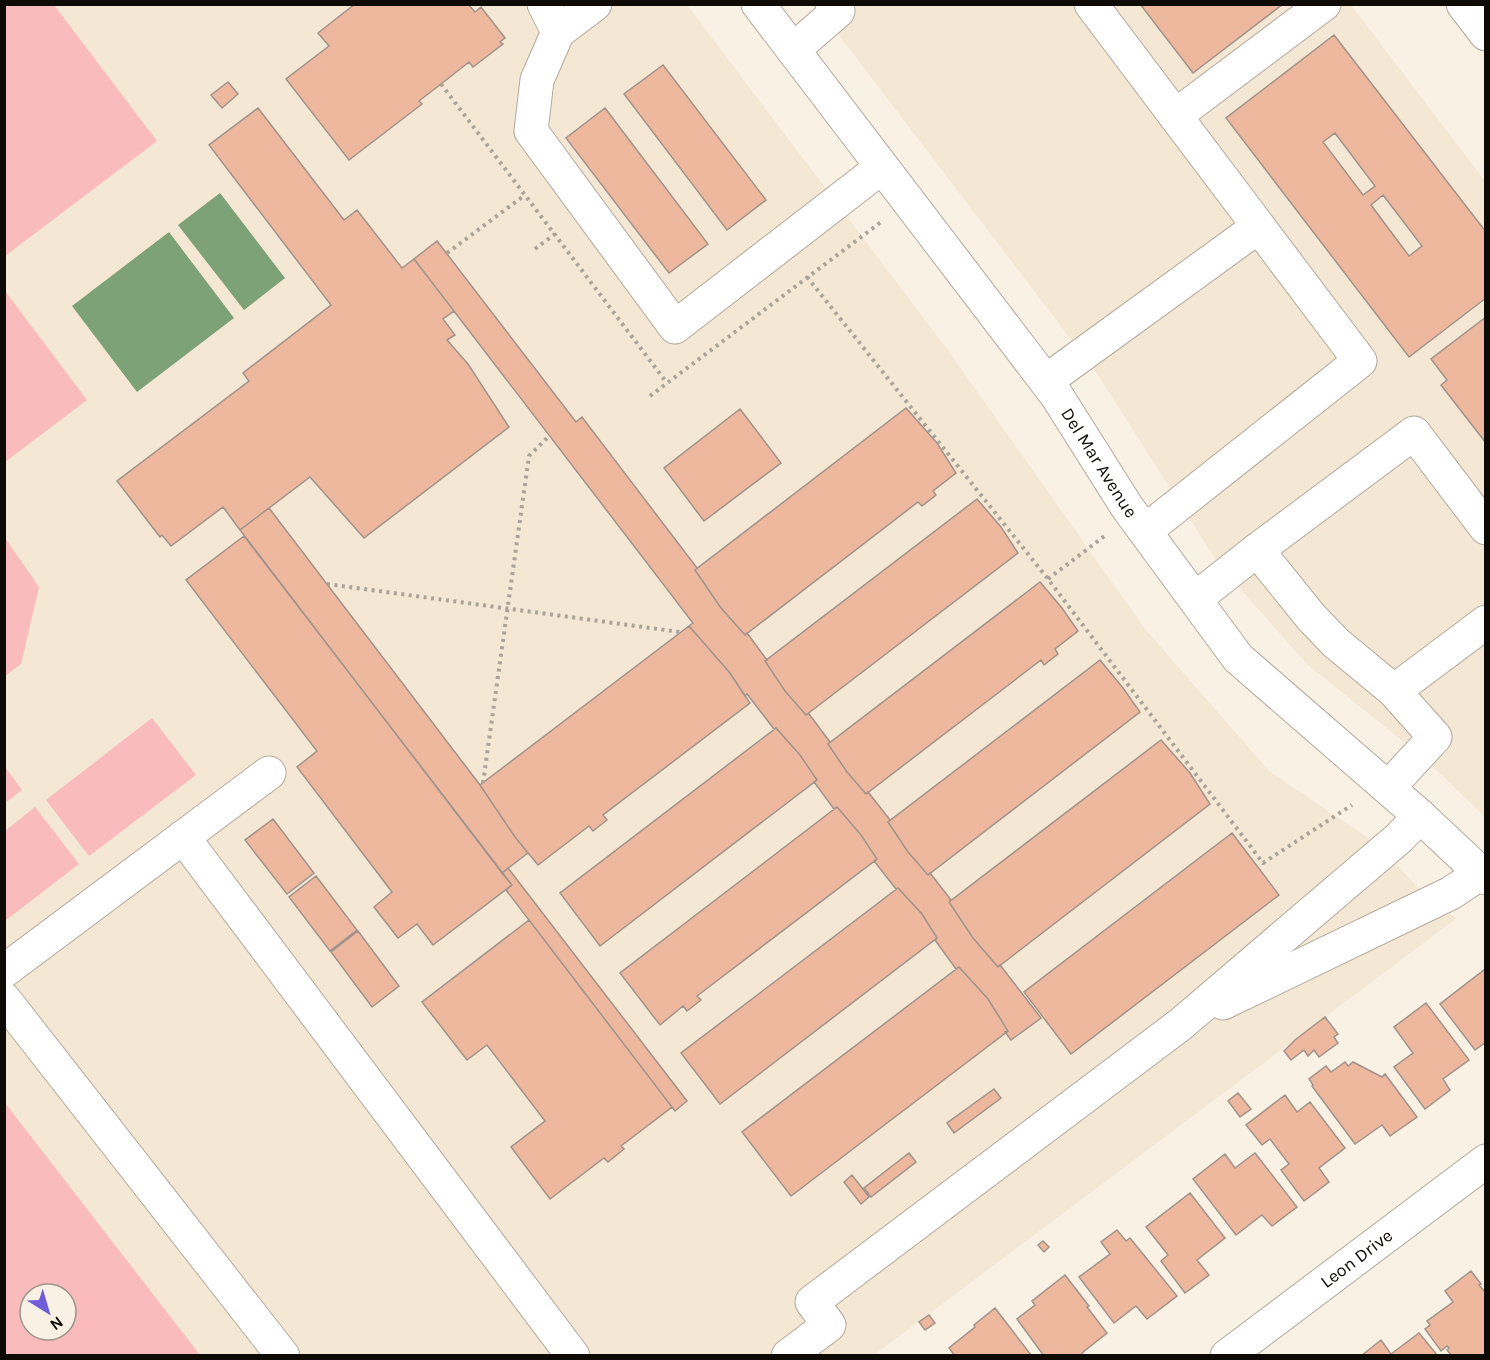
<svg xmlns="http://www.w3.org/2000/svg" width="1490" height="1360" viewBox="0 0 1490 1360" font-family="Karla,sans-serif">
  <style>
    .built { fill: #f4e7d3; fill-rule: evenodd }
    .green { fill: #f9bbbc; fill-rule: evenodd }
    .water { fill: #7ea278 }
    .building { fill: #edb89d; stroke: #a1938c; stroke-width: 1.5; fill-rule: evenodd }
    .lines { fill: none; stroke-linecap: round; stroke-linejoin: round }
    .minor-casing { stroke: #b1a99d; stroke-width: 35 }
    .major-casing { stroke: #b1a99d; stroke-width: 35 }
    .path { stroke: #aaa49a; stroke-width: 4; stroke-dasharray: 3 4.5; stroke-linecap: butt }
    .minor { stroke: #fff; stroke-width: 33 }
    .major { stroke: #fff; stroke-width: 33 }
    .labels { text-anchor: middle; stroke-width: 5; stroke-linejoin: round; paint-order: stroke }
    .street-label { font-size: 18px; fill: #0e0b07; stroke: #f9f1e4 }
  </style>
  <rect width="100%" height="100%" fill="#f9f1e4"/>
  <!-- built -->
  <path class="built" d="M5 5H687L947 349 1145 629 1270 772 1380 846 1435 907 1457 918 874 1355 5 1356ZM30 1294H66V1330H30Z
    M816 5H1351L1485 181V817L1431 765 1399 738 1308 665 1220 566 1096 372Z"/>
  <!-- green -->
  <path class="green" d="M4 5H54L157 141 5 256Z
    M5 291 87 400 5 462Z
    M5 538 39 587 21 664 5 676Z
    M152 718 196 775 89 856 46 800Z
    M5 767 22 790 5 803 4 767Z
    M35 807 79 864 5 921V831Z
    M5 1103 200 1355H5ZM30 1294H66V1330H30Z"/>
  <!-- water -->
  <path class="water" d="M220 193 285 278 244 310 178 225Z
    M169 232 234 318 137 392 72 306Z"/>
  <!-- building -->
  <path class="building" d="M355 4H468L475 12 481 7 505 38 500 42 503 44 473 67 469 62 441 84 419 101 422 104 349 160 286 79 329 46 318 33Z
    M1140 4H1283L1193 73Z
    M1334 35 1486 232V298L1409 357 1226 118ZM1335 133 1375 186 1363 195 1323 142ZM1383 195 1422 246 1409 256 1371 205Z
    M663 65 766 200 727 230 624 94Z
    M228 82 238 94 222 108 211 95Z
    M258 108 344 220 357 210 402 268 414 259 454 311 443 319 455 335 447 340 468 364 509 427 364 538 310 477 240 530 223 507 171 546 162 535 160 537 117 481 249 381 243 373 331 305 209 145Z
    M605 108 708 244 669 273 566 138Z
    M437 241 576 422 582 417 697 568 695 570 721 608 745 635 747 633 767 660 765 661 785 691 806 715 809 714 830 742 828 744 847 772 866 794 868 792 890 820 888 822 908 852 928 875 930 873 951 900 949 902 973 938 998 967 1000 965 1041 1018 1011 1040 1005 1032 1008 1031 988 999 959 967 956 969 935 940 937 938 922 914 898 888 896 889 874 861 877 859 861 835 837 807 834 809 814 782 817 780 800 755 776 728 774 729 747 694 745 696 730 673 689 626 693 623 414 259Z
    M1486 317V443L1441 385 1447 380 1431 359Z
    M906 408 937 443 956 473 933 491 936 495 922 506 918 502 745 635 721 608 695 570Z
    M740 409 781 463 704 521 664 468Z
    M977 499 1001 527 1018 553 806 715 785 691 765 661Z
    M269 508 480 785 515 837 528 853 502 873 240 530Z
    M244 536 512 885 433 945 417 924 398 938 374 907 392 892 297 767 317 751 186 580Z
    M1040 582 1062 608 1078 631 1055 649 1058 654 1044 665 1041 660 866 794 847 772 828 744Z
    M689 626 730 673 750 703 603 815 607 820 593 831 589 826 538 865 515 837 480 785Z
    M1100 660 1123 688 1140 712 928 875 908 852 888 822Z
    M776 728 800 755 817 780 600 946 560 893Z
    M1161 740 1190 773 1210 804 998 967 973 938 949 902Z
    M837 807 861 835 877 859 697 996 701 1000 687 1011 683 1006 660 1025 620 973Z
    M273 819 314 873 287 894 245 840Z
    M1232 833 1279 895 1071 1054 1024 992Z
    M508 868 687 1101 675 1111 506 890 512 885 502 873Z
    M316 876 357 930 330 951 289 897Z
    M898 888 922 914 937 938 720 1104 681 1053Z
    M529 920 672 1107 621 1146 624 1149 608 1162 604 1158 550 1199 511 1147 545 1121 487 1045 467 1060 422 1002Z
    M358 931 399 986 372 1007 331 952Z
    M959 967 988 999 1008 1031 791 1196 742 1132Z
    M1484 970 1486 971V1042L1475 1050 1440 1004Z
    M1426 1003 1469 1060 1443 1079 1450 1090 1425 1109 1394 1067 1413 1053 1394 1027Z
    M1325 1017 1338 1034 1334 1037 1338 1043 1319 1057 1314 1050 1308 1056 1304 1050 1291 1060 1284 1051 1295 1040Z
    M1345 1062 1348 1066 1353 1062 1382 1077 1385 1074 1417 1117 1390 1136 1382 1125 1355 1144 1312 1086 1313 1085 1309 1079 1326 1066 1331 1072Z
    M994 1089 1001 1098 954 1133 947 1123Z
    M1238 1093 1251 1109 1240 1117 1228 1101Z
    M1285 1095 1297 1112 1310 1102 1345 1148 1319 1168 1329 1182 1304 1201 1281 1170 1289 1164 1270 1139 1262 1145 1246 1125Z
    M909 1153 916 1162 871 1197 864 1188Z
    M1255 1153 1297 1207 1272 1226 1262 1215 1236 1235 1193 1179 1225 1154 1235 1168Z
    M852 1175 869 1197 861 1204 844 1182Z
    M1190 1193 1225 1238 1197 1260 1209 1275 1185 1293 1161 1261 1168 1255 1146 1227Z
    M1117 1230 1126 1241 1130 1238 1177 1296 1147 1319 1136 1306 1114 1323 1079 1277 1110 1254 1101 1242Z
    M1043 1241 1049 1247 1044 1252 1038 1245Z
    M1471 1271 1481 1284 1479 1285 1486 1293V1356H1452L1447 1350 1449 1348 1447 1346 1441 1351 1425 1329 1430 1325 1427 1321 1453 1302 1445 1291Z
    M1065 1275 1089 1306 1087 1307 1107 1333 1082 1353 1084 1356H1044L1017 1319 1035 1305 1032 1301Z
    M995 1308 1031 1355 955 1356 949 1348 975 1327 974 1325Z
    M929 1315 935 1323 925 1330 919 1322Z
    M1419 1333 1438 1356H1361L1381 1340 1391 1354Z"/>
  <g class="lines">
    <defs>
      <g id="minor">
        <path d="M544 4 558 32"/>
        <path d="M595 4 558 32 537 80 531 131 675 327 882 167"/>
        <path id="s1" d="M758 4 1057 396 1127 507 1238 658 1420 816 1486 878"/>
        <path d="M1091 4 1360 361 1145 531"/>
        <path d="M793 50 838 11 832 4"/>
        <path d="M1175 116 1324 4"/>
        <path d="M1046 381 1258 227"/>
        <path d="M1257 550 1311 617 1336 643 1394 691 1435 737 1388 788"/>
        <path d="M1195 599 1257 550 1414 433 1486 528"/>
        <path d="M1394 691 1486 622"/>
        <path d="M183 837 573 1356"/>
        <path d="M4 971 269 773"/>
        <path d="M4 999 283 1356"/>
        <path d="M1223 1003 1451 893 1481 873"/>
        <path d="M788 1356 829 1325 812 1302 1181 1024 1399 838 1420 816"/>
        <path id="s2" d="M1227 1356 1486 1161"/>
      </g>
      <path id="major" d="M1463 4 1486 34"/>
    </defs>
    <!-- minor casing -->
    <use href="#minor" class="minor-casing"/>
    <!-- major casing -->
    <use href="#major" class="major-casing"/>
    <!-- path -->
    <path class="path" d="M441 84 667 383
      M535 249 555 234
      M447 253 525 195
      M807 277 1048 579 1263 863 1352 805
      M650 396 881 222
      M1048 579 1106 535
      M327 584 680 632
      M483 783 529 456 549 436"/>
    <!-- minor -->
    <use href="#minor" class="minor"/>
    <!-- major -->
    <use href="#major" class="major"/>
  </g>
  <g class="labels">
    <!-- street labels -->
    <g class="street-label">
      <text dy="6" stroke="none"><textPath href="#s1" startOffset="572">Del Mar Avenue</textPath></text>
      <text dy="6" stroke="none"><textPath href="#s2" startOffset="162">Leon Drive</textPath></text>
    </g>
  </g>
  <!-- border -->
  <rect width="1490" height="1360" fill="none" stroke="#0e0b07" stroke-width="12"/>
  <!-- north arrow -->
  <g transform="translate(48 1312) rotate(143)"><circle r="28" fill="#f9f1e4" stroke="#9b958c" stroke-width="1.5"/>
  <path d="M0-4.5L10 22L0 15L-10 22Z" fill="#6f5ed8"/>
  <text y="-9" font-size="16" font-weight="bold" text-anchor="middle" fill="#0e0b07">N</text>
  </g>
</svg>
